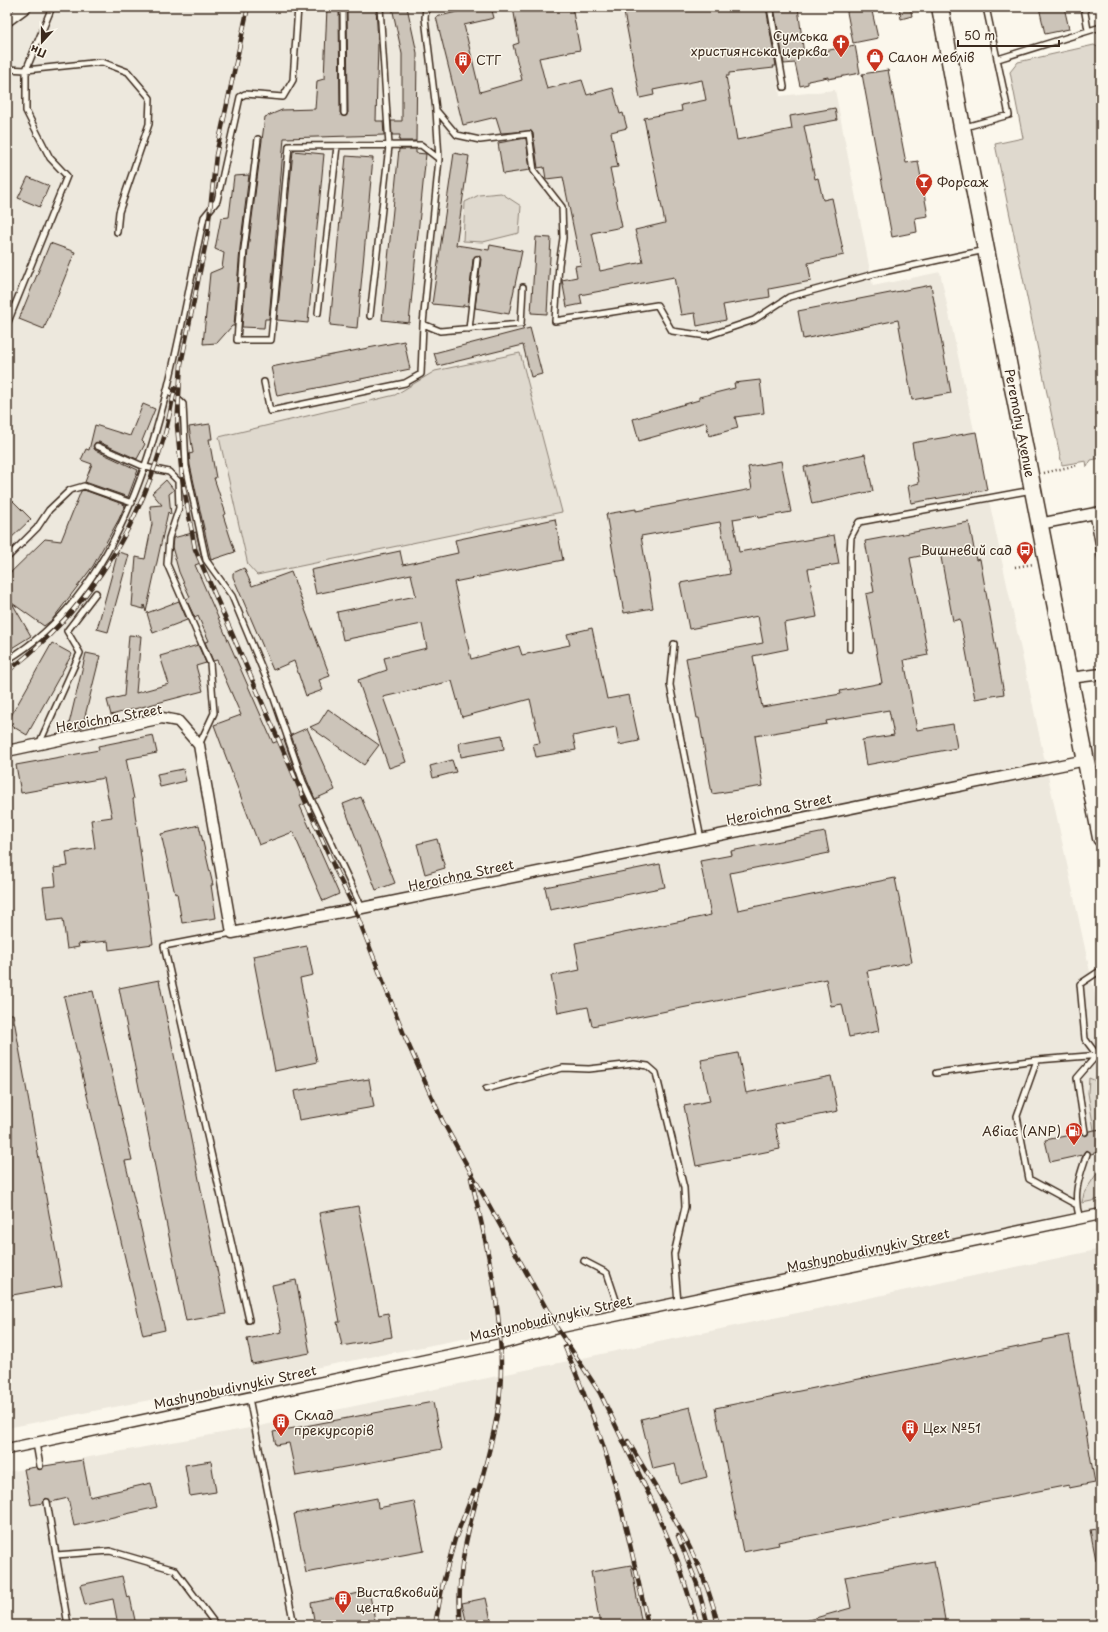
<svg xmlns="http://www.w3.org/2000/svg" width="1108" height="1632" viewBox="0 0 1108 1632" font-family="'Playpen Sans',sans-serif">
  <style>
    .built { fill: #ede8dd }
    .green { fill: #dfd9ce; stroke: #8d8276 }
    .building { fill: #ccc4b9; stroke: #3b2a1e }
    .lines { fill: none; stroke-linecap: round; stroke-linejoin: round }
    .service-casing { stroke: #3b2a1e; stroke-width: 8 }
    .minor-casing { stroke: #3b2a1e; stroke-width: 13 }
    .primary-casing { stroke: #3b2a1e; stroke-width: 19 }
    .path { stroke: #3b2a1e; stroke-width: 2.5; stroke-dasharray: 1 3; stroke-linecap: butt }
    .service { stroke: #fbf7ec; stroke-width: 5 }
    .minor { stroke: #fbf7ec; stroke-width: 10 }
    .primary { stroke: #fbf7ec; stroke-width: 16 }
    .rail-casing { stroke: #3b2a1e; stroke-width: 4.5 }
    .rail { stroke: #fbf7ec; stroke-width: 3; stroke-dasharray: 9; stroke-linecap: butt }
    .labels { text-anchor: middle; stroke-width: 3; stroke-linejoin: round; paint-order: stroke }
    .poi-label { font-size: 13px; fill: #3b2a1e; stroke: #fbf7ec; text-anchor: start }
    .street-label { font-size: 13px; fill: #3b2a1e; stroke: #fbf7ec }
  </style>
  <rect width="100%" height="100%" fill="#fbf7ec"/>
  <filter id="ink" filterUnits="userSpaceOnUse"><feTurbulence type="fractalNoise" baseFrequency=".025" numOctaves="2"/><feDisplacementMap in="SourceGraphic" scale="8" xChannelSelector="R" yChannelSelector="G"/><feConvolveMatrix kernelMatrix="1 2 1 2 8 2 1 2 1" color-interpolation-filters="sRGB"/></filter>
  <g filter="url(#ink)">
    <!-- built -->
    <path class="built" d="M7 7H770L780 96 835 90 873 286 940 272 1101 1023V1214L7 1428Z
      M1101 1249V1625H7V1472L255 1427Z"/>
    <!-- green -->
    <path class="green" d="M1094 45 1101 49V108L1098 109 1101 119V458L1091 460 1087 467 1086 461 1062 465 995 144 1023 138 1010 72 1018 62Z
      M501 193 521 206 519 233 483 242 463 241 465 202 479 195Z
      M520 353 562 512 257 575 248 565 219 437 395 395 435 371Z
      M1089 1078 1101 1083V1134L1094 1130 1088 1093Z
      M1101 1151V1199L1082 1203 1084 1193 1101 1167 1098 1152Z"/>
    <!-- building -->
    <path class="building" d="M327 7H339L340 113 344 117 348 113 347 7H376L378 43 376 121H383L384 135 284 138 269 319H265L264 328 242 327 248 249 265 117 282 110 315 109 317 81 324 79Z
      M392 7H407L417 53 416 141H399L400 135H392L391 121H402V54Z
      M477 7H491L494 18 464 25 480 92 522 80 513 45 519 43 513 7H572L580 50 539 58 547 89 582 80 587 95 613 88 620 114 623 113 627 128 611 132 618 167 610 168 622 227 592 233 600 271 643 262 635 230 665 223 644 118 682 111 681 105 706 100 702 80 653 90 654 95 640 98 623 7H766L776 66H773L774 68 729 73V76H726L737 140 792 129 790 116 835 108 837 120 804 126 815 179 818 178 823 200 832 198 844 255 808 263 811 281 769 289 770 297 723 305 726 320 697 326 695 313 681 315 674 277 580 295 582 304 567 307 562 280 577 277 575 266 581 265 563 177 546 179 544 167 538 168 533 133 531 131 501 133 496 117 463 125 436 17Z
      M774 7H798L804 55 855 45 860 73 828 79V77L808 81V84L800 86 795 63 784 64Z
      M846 7H871L878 38 853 43Z
      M899 7H910L912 16 901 19Z
      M1039 7H1064L1069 29 1045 34Z
      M888 70 906 163 918 161 928 216 915 218 917 232 892 237 862 74Z
      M526 138 530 170 503 174 498 143Z
      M399 149H416V153L426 154 409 323 382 320Z
      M293 151 324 154 308 323 277 320Z
      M454 153 469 156 456 245 489 250 490 245 522 251 509 314 475 308 481 259 478 255 473 259 468 306 463 305V307L432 304Z
      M346 156 373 158 357 328 330 325Z
      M249 175 240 248 234 326H232L217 343 203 344 210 273 222 268 224 253 215 249 221 218 229 217 234 176Z
      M28 177 49 186 40 207 18 198Z
      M536 237 551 238 547 314 531 313Z
      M50 243 75 252 44 329 19 319Z
      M931 285 951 393 912 400 898 320 803 339 798 311Z
      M530 328 542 374 531 377 523 345 438 366 434 353Z
      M404 341 410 369 277 396 271 367Z
      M760 380 764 413 735 417 738 428 709 436 706 422 639 441 633 419 699 400V397L735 388 734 383Z
      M143 404 155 409 142 441 145 444 137 459 99 442 95 443 93 446 95 450 138 470 128 497 85 482 92 464 81 460 86 449 89 450 95 425 130 436Z
      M210 424 212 439H209L216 478H214L226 514 223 515 235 552 211 560 190 465 189 454 193 453 189 427Z
      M976 432 987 490 911 503 908 486 919 483 912 443Z
      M865 454 873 491 812 504 804 467Z
      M781 461 791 512 758 518 757 515 733 519 739 552 834 535 839 564 808 569 817 617 784 623 788 649 753 656 762 707 841 694 840 691 882 683 866 594 874 592 865 541 969 522 976 560 980 559 1004 694 975 699 960 619 953 621 940 552 910 558 928 655 904 660 917 730 953 724 957 748 866 765 862 740 894 735 889 710 826 721 827 724 755 736 763 786 712 794 699 718H697L686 658 763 643 758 616 689 629 680 583 730 574 720 522 641 536 653 608 624 613 606 514 636 509V511L752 489 748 467Z
      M166 480 174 490 169 494 171 515 168 512 146 612 144 605V609L132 606 136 557 145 559 152 524 150 506 162 505 152 493Z
      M84 490 125 505 119 519 93 566 52 620 44 626 12 603 31 636 7 651V576L45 539 61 541 81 491Z
      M13 501 31 519 7 542V506Z
      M555 519 563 560 454 582 471 659 519 646 522 655 570 645 567 634 592 628 607 699 629 695 639 741 619 745 616 727 573 736 576 750 536 757 533 744 540 743 530 699 462 717 452 681 383 697 406 762 389 768 358 680 387 670 384 658 427 648 422 624 343 640 337 612 416 596 411 574 316 594 311 570 400 551 403 565 458 553 455 540Z
      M196 532 203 562 195 565 273 743 284 739 299 783 308 802 300 806 339 894 323 901 293 832 259 845 214 725 241 715 217 660 213 661 205 642 209 641 198 616 195 618 186 599 190 597 179 572 172 547 173 538Z
      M118 552 129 555 108 632 97 629Z
      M244 568 252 586 291 572 330 676 319 680 323 690 306 696 294 661 273 670 233 577V573Z
      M179 601 187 620 153 633 147 613Z
      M129 635 141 636 136 693 169 684 160 656 198 645 206 663 196 666 203 691 111 715 107 700 124 696Z
      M52 643 72 654 27 735 7 723Z
      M86 653 100 656 82 728 69 724Z
      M328 709 379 745 364 765 310 727 319 723Z
      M307 728 335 790 315 799 307 780 291 735Z
      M153 735 157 753 126 759 134 799H133L153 944 109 950 108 941 78 944 79 947 67 949 63 919 47 921 43 887 56 886 54 868 68 866 66 852 95 848 91 820 112 817 104 778 21 793 16 765 99 750 98 746Z
      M502 735 504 749 461 757 459 743Z
      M452 760 456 772 433 778 430 766Z
      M183 769 186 781 160 787 157 774Z
      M361 797 395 883 376 890 343 804Z
      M199 825 213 885H211L216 918 182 923 177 893 175 894 161 834Z
      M825 832 829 853 730 873 738 910 895 878 912 962 867 971 879 1031 849 1037 842 1004 831 1006 826 979 592 1026 588 1007 558 1013 551 976 580 970 575 943 711 915 700 861 732 855 731 851Z
      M437 839 445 868 425 874 417 844Z
      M660 864 665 887 550 910 545 887Z
      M307 946 313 975 300 978 317 1062 275 1071 253 956Z
      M159 980 226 1314 186 1321 119 988Z
      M93 991 132 1160 125 1161 165 1330 143 1335 64 997Z
      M7 1014H13L62 1286 7 1296Z
      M738 1053 746 1093 831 1076 838 1111 775 1124 780 1149 696 1166 684 1106 710 1101 701 1060Z
      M369 1079 374 1107 299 1120 294 1091Z
      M1101 1129V1151L1091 1154 1086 1150 1082 1155 1050 1162 1045 1140 1081 1133 1086 1136 1089 1131Z
      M358 1206 379 1315 388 1313 392 1337 342 1346 337 1322H340L319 1213Z
      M296 1280 310 1353 252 1364 247 1339 282 1332 272 1285Z
      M1069 1335 1095 1483 1069 1488V1485L778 1542 779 1545 743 1552 715 1408 1043 1342V1340Z
      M433 1402 442 1449 296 1476 289 1443 276 1445 273 1432Z
      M690 1407 707 1477 680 1484 675 1464 653 1469 641 1419Z
      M83 1460 90 1497 151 1483 157 1507 74 1526 68 1498 51 1502 46 1498 43 1503 31 1505 24 1469 36 1467 40 1470 44 1466Z
      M211 1461 216 1492 190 1496 185 1465Z
      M377 1498 378 1508 414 1501 424 1551 306 1573 294 1514Z
      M1101 1528V1560H1096L1090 1530Z
      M934 1561 946 1625H802L801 1622 851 1608 845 1577Z
      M631 1565 642 1625H600L591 1572Z
      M122 1576 127 1598 130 1597 136 1625H118L113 1599 85 1605 80 1585Z
      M369 1591 376 1625H315L311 1603Z
      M486 1598 492 1625H467L462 1603Z"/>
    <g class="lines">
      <defs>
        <path id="service" d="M343 7 344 113
          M426 7 425 18 436 110 439 159
          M770 7 784 87
          M1084 7 1088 30
          M998 59 1101 27
          M7 69 26 70 102 62 128 72 150 98 149 124 119 212 117 232
          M436 110 457 135 480 140 529 134 534 171 562 207 563 238 559 265 555 321 657 305 672 331 707 336 754 320 789 297 874 274 985 250
          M965 127 1009 115 986 7
          M258 139 244 249 237 340H271L289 146 421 145 439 159 423 324 440 331 521 324 523 287
          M318 313 337 146
          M370 316 389 146 380 7
          M8 322 67 176 50 158 26 111V70L52 7
          M469 329 477 259
          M264 382 270 411 405 383 421 374 423 324
          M168 390 183 404 186 466 206 560 232 596 271 690 303 782 362 908
          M97 446 145 467 169 472 178 481 179 508 169 538 167 564 210 663 214 713 199 745
          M1093 514 1101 558
          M7 558 37 528 49 510 70 490 84 486 132 503
          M674 644 670 685 701 839
          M850 649V556L851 537 859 522 1032 490
          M7 660C148 576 172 362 204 217L217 201 240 97 245 94 283 97 293 80 298 7
          M39 744 80 653 67 631 96 593
          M232 933 164 946 249 1320
          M1097 1055 1085 1039 1080 984 1101 970
          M1037 1060 1017 1116 1029 1179 1075 1204
          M936 1073 1037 1060 1101 1055
          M486 1089 563 1068 589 1069 634 1064 648 1066 656 1073 684 1188 685 1207 674 1254 678 1303
          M1085 1132 1077 1078 1097 1055
          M1080 1219C1072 1194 1079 1178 1087 1154
          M584 1261 607 1273 621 1315
          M249 1398 294 1625
          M36 1443 40 1466
          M47 1502 68 1625
          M56 1555 110 1551 175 1570 216 1625"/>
        <path id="minor" d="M7 21 26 7
          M1039 524 1101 512
          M1070 678 1101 674
          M7 751 162 718 178 721 199 745 232 933 362 908 1086 760
          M7 1449 501 1344 557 1328 1101 1214"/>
        <path id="primary" d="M940 7 962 127 1101 838"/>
      </defs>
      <!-- service casing -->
      <use href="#service" class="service-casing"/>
      <!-- minor casing -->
      <use href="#minor" class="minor-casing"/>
      <!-- primary casing -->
      <use href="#primary" class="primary-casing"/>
      <!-- path -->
      <path class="path" d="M1044 473 1077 465
        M1015 567 1034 564"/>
      <!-- service -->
      <use href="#service" class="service"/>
      <!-- minor -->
      <use href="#minor" class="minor"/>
      <!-- primary -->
      <use href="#primary" class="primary"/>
      <defs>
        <path id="rail" d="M248 7 216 155 207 237 181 364 177 426 182 477 195 549 335 869 355 910 405 1037 442 1120 557 1328 600 1393 652 1501 678 1562 698 1625
          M7 672C83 614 135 536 162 444 168 426 171 407 175 388
          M565 1347C581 1386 597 1424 609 1464 625 1517 636 1571 648 1625
          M628 1441C662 1500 704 1558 718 1625
          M678 1536 697 1584 708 1625
          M435 1625 443 1583 455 1539 474 1491
          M461 1625C452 1551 487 1480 498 1409 509 1335 488 1249 471 1178"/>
      </defs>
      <!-- rail casing -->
      <use href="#rail" class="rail-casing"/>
      <!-- rail -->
      <use href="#rail" class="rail"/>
    </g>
  </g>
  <!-- icons -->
  <defs>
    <symbol id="church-pin" viewBox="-11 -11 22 30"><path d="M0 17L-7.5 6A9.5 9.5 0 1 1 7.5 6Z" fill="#c8321e" stroke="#fbf7ec"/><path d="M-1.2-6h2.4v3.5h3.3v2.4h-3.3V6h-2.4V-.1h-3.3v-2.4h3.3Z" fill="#fff"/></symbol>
    <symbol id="shop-pin" viewBox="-11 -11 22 30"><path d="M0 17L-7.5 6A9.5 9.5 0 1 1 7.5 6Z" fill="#c8321e" stroke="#fbf7ec"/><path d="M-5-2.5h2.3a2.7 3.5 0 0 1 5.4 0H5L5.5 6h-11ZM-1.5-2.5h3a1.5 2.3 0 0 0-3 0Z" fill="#fff"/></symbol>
    <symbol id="building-pin" viewBox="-11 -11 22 30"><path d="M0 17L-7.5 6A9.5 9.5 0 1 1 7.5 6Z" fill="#c8321e" stroke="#fbf7ec"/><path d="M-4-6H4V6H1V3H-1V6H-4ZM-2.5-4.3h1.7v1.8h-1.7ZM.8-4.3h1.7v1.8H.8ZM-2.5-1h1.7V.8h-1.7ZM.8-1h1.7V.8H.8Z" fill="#fff"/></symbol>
    <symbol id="bar-pin" viewBox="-11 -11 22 30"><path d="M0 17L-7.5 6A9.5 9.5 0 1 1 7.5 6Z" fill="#c8321e" stroke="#fbf7ec"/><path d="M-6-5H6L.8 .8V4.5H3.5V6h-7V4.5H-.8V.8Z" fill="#fff"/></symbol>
    <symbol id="bus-pin" viewBox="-11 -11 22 30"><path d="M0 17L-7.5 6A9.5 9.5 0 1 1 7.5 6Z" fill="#c8321e" stroke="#fbf7ec"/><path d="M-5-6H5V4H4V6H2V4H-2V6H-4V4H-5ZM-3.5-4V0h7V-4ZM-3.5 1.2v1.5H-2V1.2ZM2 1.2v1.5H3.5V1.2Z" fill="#fff"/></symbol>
    <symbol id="fuel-pin" viewBox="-11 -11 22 30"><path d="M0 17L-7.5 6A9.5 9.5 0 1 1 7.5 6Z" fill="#c8321e" stroke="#fbf7ec"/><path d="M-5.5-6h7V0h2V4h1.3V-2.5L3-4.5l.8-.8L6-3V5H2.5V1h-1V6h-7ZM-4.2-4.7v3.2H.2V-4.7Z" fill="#fff"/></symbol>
  </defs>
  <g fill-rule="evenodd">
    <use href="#church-pin" x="831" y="33" width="20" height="27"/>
    <use href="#shop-pin" x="865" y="47" width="20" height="27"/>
    <use href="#building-pin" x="453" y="50" width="20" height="27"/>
    <use href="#bar-pin" x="914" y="172" width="20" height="27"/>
    <use href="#bus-pin" x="1015" y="540" width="20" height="27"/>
    <use href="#fuel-pin" x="1064" y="1121" width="20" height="27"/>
    <use href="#building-pin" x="271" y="1412" width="20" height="27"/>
    <use href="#building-pin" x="900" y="1418" width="20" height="27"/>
    <use href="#building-pin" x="333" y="1589" width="20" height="27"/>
  </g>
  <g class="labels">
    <!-- poi labels -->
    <g class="poi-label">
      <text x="828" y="41" text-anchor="end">Сумська<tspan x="828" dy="15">християнська церква</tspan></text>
      <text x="888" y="62">Салон меблів</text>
      <text x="476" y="65">СТГ</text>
      <text x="937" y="187">Форсаж</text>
      <text x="1012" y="555" text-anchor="end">Вишневий сад</text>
      <text x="1061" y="1136" text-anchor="end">Авіас (ANP)</text>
      <text x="294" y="1420">Склад<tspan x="294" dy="15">прекурсорів</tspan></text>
      <text x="923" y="1433">Цех №51</text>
      <text x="356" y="1597">Виставковий<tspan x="356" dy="15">центр</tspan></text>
    </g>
    <!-- street labels -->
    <g class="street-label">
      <text transform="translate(1020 423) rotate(79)" y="5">Peremohy Avenue</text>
      <text transform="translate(109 718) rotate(-10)" y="5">Heroichna Street</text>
      <text transform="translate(779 809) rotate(-12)" y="5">Heroichna Street</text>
      <text transform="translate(461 875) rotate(-12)" y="5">Heroichna Street</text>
      <text transform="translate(868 1250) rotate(-12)" y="5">Mashynobudivnykiv Street</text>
      <text transform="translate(551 1318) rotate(-13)" y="5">Mashynobudivnykiv Street</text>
      <text transform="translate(235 1387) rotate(-12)" y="5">Mashynobudivnykiv Street</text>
    </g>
  </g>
  <!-- margin -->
  <rect width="1108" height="1632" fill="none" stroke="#fbf7ec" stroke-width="24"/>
  <rect x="12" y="12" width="1084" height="1608" fill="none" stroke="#3b2a1e" stroke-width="1.5" filter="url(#ink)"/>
  <!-- north arrow -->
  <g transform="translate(42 42) rotate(201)" stroke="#fbf7ec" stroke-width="3" paint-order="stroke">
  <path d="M0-3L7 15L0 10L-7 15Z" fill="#3b2a1e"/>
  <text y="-6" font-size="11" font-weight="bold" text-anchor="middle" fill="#3b2a1e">Пн</text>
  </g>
  <!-- scale -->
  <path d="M958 40v6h101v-6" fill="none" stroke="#3b2a1e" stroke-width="2"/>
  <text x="964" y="40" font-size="12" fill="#3b2a1e" stroke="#fbf7ec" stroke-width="3" paint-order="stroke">50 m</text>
</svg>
